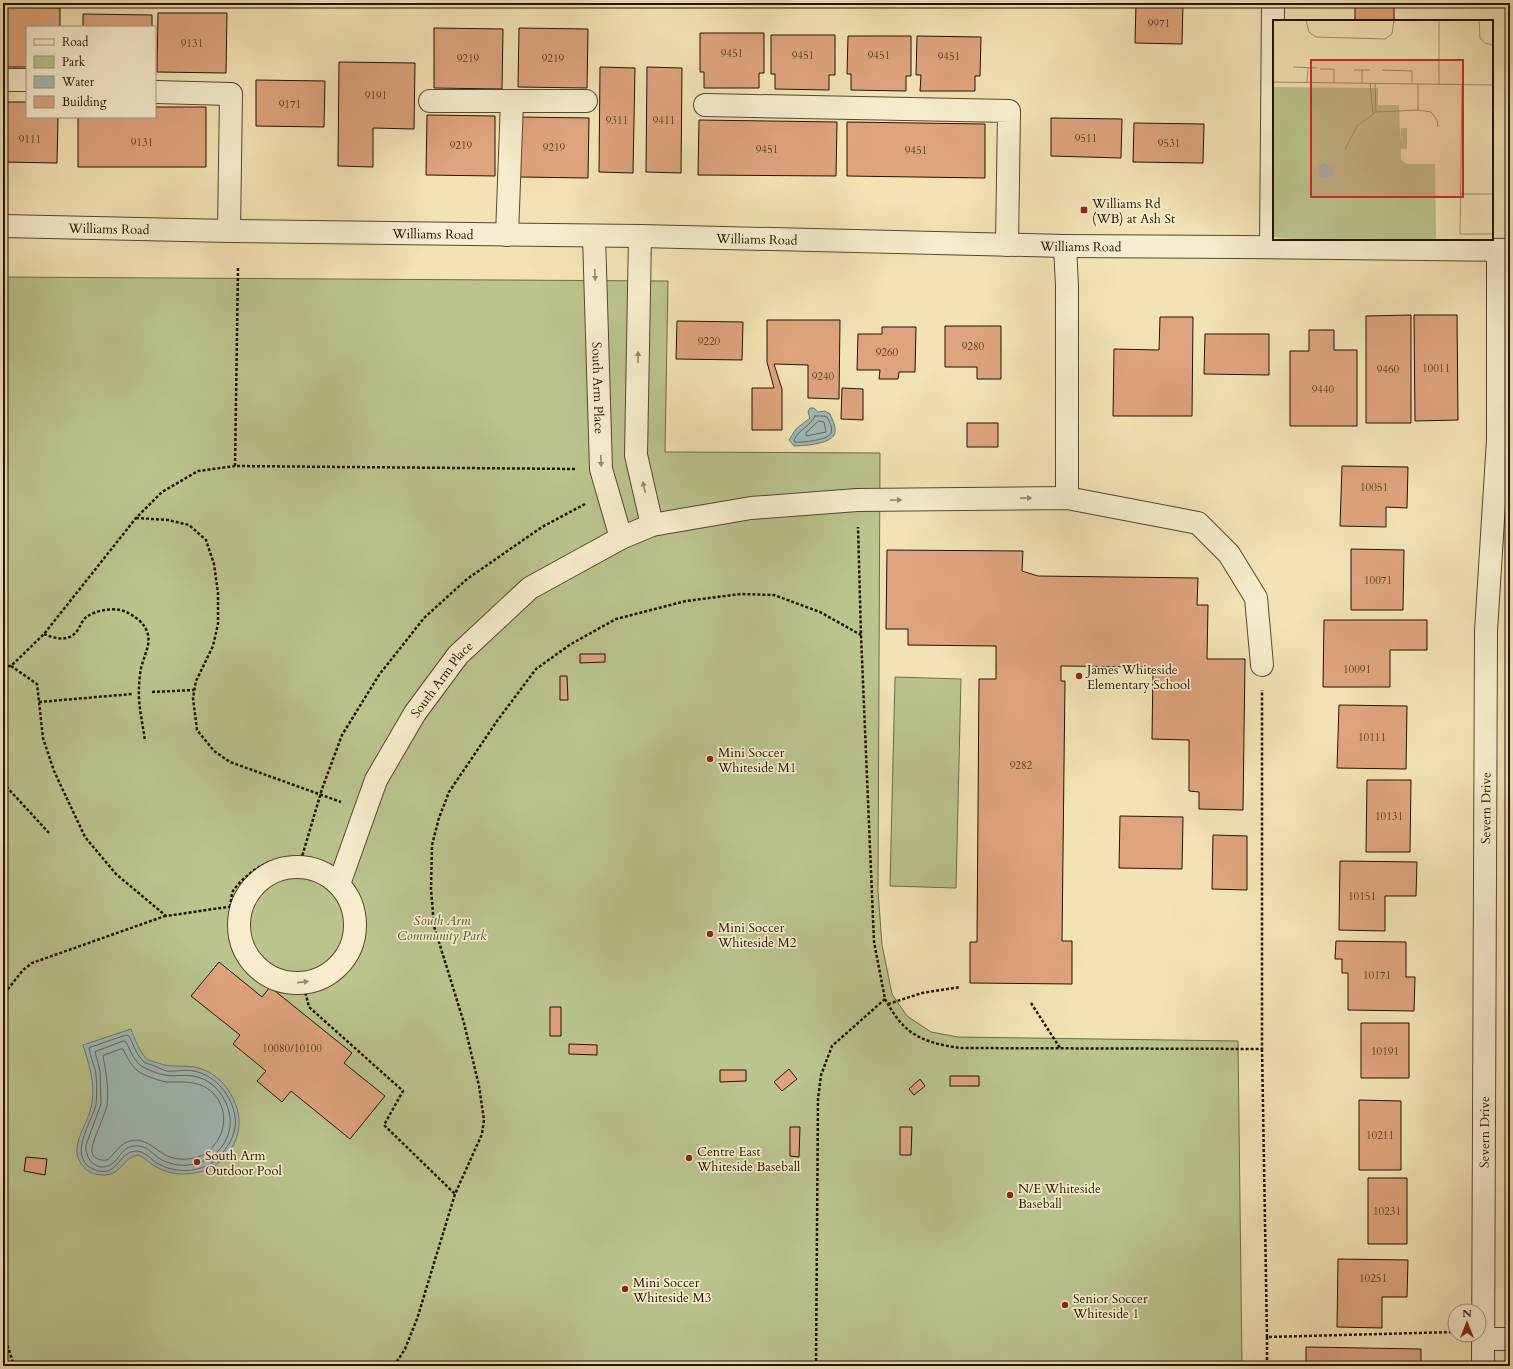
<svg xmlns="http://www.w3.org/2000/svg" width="1513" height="1369" viewBox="0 0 1513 1369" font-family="Cardo,serif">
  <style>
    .green { fill: #bbc48d; stroke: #6f6c46 }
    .water { fill: #a0bbb8; stroke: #6e786e }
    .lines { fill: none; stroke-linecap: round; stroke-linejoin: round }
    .shore { stroke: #62675c; stroke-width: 1 }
    .building { fill: #dea47d; stroke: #231300 }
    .minor-casing { stroke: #57472d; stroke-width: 24 }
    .path { stroke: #231300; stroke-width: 2.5; stroke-dasharray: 3 2; stroke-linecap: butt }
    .minor { stroke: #f7edce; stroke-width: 22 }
    .oneway { fill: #988b71 }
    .poi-dot { fill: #8f2418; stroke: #f7edce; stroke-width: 1.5 }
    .labels { text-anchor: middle; stroke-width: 3.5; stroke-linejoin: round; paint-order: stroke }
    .number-label { font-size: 11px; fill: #52371f }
    .poi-label { font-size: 13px; fill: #231300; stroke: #f7edce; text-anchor: start }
    .street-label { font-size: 13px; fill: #231300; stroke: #f7edce }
    .park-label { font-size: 13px; font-style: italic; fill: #585131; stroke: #f7edce }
    .inset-road { fill: none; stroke: #a0906c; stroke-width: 1 }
    .view { fill: #d62828; fill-opacity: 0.15; stroke: #d62828; stroke-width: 2 }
    .inset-edge { fill: none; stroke: #231300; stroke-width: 2 }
  </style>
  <rect width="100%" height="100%" fill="#f3e3b4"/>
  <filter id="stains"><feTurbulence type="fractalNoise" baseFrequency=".005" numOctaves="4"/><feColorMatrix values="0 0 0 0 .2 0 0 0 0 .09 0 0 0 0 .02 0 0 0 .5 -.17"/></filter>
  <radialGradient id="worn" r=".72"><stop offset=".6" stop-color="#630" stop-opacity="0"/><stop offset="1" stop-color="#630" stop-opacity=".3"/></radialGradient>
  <!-- green -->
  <path class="green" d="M3 277 668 281 665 452 880 453 878 891 882 945 892 994 907 1016 931 1032 958 1037 1238 1041 1242 1366H3Z
    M895 677 961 679 956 888 890 886Z"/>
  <!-- water -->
  <path class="water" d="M810 408H814L818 412 825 411 830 414C832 419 836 426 835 432 834 444 804 446 794 446L789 440 796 429 810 418 808 412Z
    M131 1029C134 1038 140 1053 147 1059 149 1061 155 1062 158 1063 171 1068 181 1065 194 1067 213 1070 228 1085 235 1103 241 1117 240 1131 234 1144 227 1156 216 1168 203 1171 186 1176 168 1175 153 1165 148 1162 144 1157 138 1155 122 1157 122 1176 103 1175 95 1175 87 1172 82 1165 67 1146 90 1123 92 1102 95 1082 89 1064 83 1045Z"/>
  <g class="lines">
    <!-- shore -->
    <path class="shore" d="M815 416H824L827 417C829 421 833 428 831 433 829 440 801 443 795 442L794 440C798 430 811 426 815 416Z
      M819 421 824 422 826 432 806 436V433Z
      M127 1035 129 1036C133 1044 137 1056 144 1062 147 1064 152 1065 155 1066 159 1068 163 1070 167 1071 175 1072 185 1069 194 1071 213 1075 227 1090 233 1108 238 1122 235 1137 226 1148 222 1154 218 1160 212 1163 196 1173 173 1173 157 1163 150 1159 145 1151 136 1151 117 1152 118 1180 93 1169 88 1167 85 1164 83 1159 76 1144 92 1120 96 1105 97 1097 97 1076 95 1069 93 1062 90 1055 89 1048Z
      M124 1041 126 1042C130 1050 135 1063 143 1067 149 1070 158 1074 165 1075 174 1077 184 1074 193 1076 207 1078 219 1088 225 1101 229 1109 231 1118 230 1127 225 1159 189 1174 162 1160 154 1156 149 1147 139 1146 122 1144 121 1159 110 1165 96 1172 85 1159 86 1145L101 1104 100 1071 95 1052Z
      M121 1049H123C126 1056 132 1067 139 1072 146 1076 159 1081 167 1082 180 1082 191 1081 203 1086 226 1097 230 1127 214 1145 211 1149 208 1153 203 1155 190 1161 174 1161 162 1153 151 1146 142 1136 127 1142 118 1146 114 1155 107 1160 101 1161 93 1159 92 1152 90 1145 105 1116 107 1105 109 1089 106 1071 103 1056Z"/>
  </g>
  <!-- building -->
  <path class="building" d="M1136 3H1183L1182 44 1135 43Z
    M1355 3H1394V21H1355Z
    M3 7 60 8V27H27V67H3Z
    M158 13H227L226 73 157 72Z
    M83 14 152 15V27H83Z
    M434 28 503 29 502 89 434 88Z
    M519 28 588 29 587 88 518 87Z
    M700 33H764V73H759V88H704V72H700Z
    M771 35H835V75H829V90L775 89V74H771Z
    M848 36H911V76H906V91L851 90V74H847Z
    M917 36 981 37 980 76H975V91H920L921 75H916Z
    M339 62 415 63 414 129 373 128V167L338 166Z
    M600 67 635 68 633 173 599 172Z
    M647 67 682 68 681 173 646 172Z
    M256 80 325 81 324 127 256 126Z
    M3 102H27V117H58L57 163 3 162Z
    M155 107H206V167H78V117H155Z
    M427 115 495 116V176L426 175Z
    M520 117 589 118 588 178 519 177Z
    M1051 118 1122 119 1121 158 1051 156Z
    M699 120 837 122 836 176 698 175Z
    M847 122 985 124V178L847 176Z
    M1134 123 1204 124 1203 163 1133 162Z
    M1411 315V423H1366V316Z
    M1414 315H1457L1458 420 1415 421Z
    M1160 317H1193L1192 416H1113L1114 349 1159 350Z
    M767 320H840L839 399 808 398V365L774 364 782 389V430H752V388H774L767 362Z
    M677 321 743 322 742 360 676 359Z
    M945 326H1001V379H977V367H945Z
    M882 327H916L915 372H899L898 379H879L880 370H857L858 334H882Z
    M1309 330H1334V350H1357V426H1290V351H1309Z
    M1205 334H1269V375L1204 374Z
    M842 388 863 389V420L841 419Z
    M967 423H998V447H967Z
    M1342 466 1408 467 1407 508 1386 507V527L1340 526Z
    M1351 549 1404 550 1403 610H1351Z
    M887 550 1023 551 1022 571 1038 576 1198 578 1197 605H1208L1207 659H1245L1243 810 1199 809V792L1189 791V740L1152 739 1153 667 1061 666V681H1065L1062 941H1072V984L970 983V942H977L979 679H996V646L908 645V629H886Z
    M1324 620H1427V650H1390V687H1323Z
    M580 654H605V662L580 663Z
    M560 676H567L568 700H560Z
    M1339 705 1407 706 1406 769 1337 768Z
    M1367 780H1411L1410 852H1366Z
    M1120 816 1183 817 1182 869 1119 868Z
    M1213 835 1247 836V890L1212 889Z
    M1340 861 1417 862 1416 896H1385V931L1339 930Z
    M1336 941 1406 942V977H1415L1414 1011 1348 1010V973H1342V959H1335Z
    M219 962 262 997 270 987 352 1053 344 1063 385 1096 350 1139 291 1091 282 1102 257 1081 266 1071 233 1044 240 1035 191 996Z
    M550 1007H561V1036H550Z
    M1361 1023H1409V1078H1361Z
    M569 1044 597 1045V1055L569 1054Z
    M789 1069 797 1079 782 1091 774 1082Z
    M720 1070H746V1081L720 1082Z
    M950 1076H979V1086H950Z
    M920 1079 925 1086 914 1095 909 1089Z
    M1359 1100 1401 1101V1170H1359Z
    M790 1127H800L799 1157 790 1156Z
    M900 1127H912L911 1155H900Z
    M26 1157 47 1159 45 1175 24 1171Z
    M1368 1178H1407V1244H1368Z
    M1338 1259 1408 1260 1407 1297H1382V1328L1337 1327Z
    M1306 1347 1421 1349V1366H1306Z"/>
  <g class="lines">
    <defs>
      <g id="minor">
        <path d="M3 80H27"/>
        <path d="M155 92 231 94 229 231"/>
        <path d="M430 101H586"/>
        <path d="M705 105 1009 111 1007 245"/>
        <path id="s1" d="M3 226 229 231 640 236 1065 246 1241 247 1510 250"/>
        <path d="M507 235 512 101"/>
        <path id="s2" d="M594 236 601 469 621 538"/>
        <path d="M640 236 636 455 652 525"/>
        <path d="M1065 246 1067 286V498"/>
        <path d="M1271 247 1273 3"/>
        <circle cx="297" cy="925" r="58"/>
        <path id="s3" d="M339 884 376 780 415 713 458 655 530 588 621 538 652 525 751 508 857 500 1067 498 1198 523 1229 554 1256 598 1262 665"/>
        <path d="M1483 1339H1510"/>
        <path id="s4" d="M1483 1366 1486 631 1498 440V250"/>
      </g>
    </defs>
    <!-- minor casing -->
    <use href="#minor" class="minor-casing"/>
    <!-- path -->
    <path class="path" d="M238 268 235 466 575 469
      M136 518 168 520 189 525 206 540 214 564 218 593V624L213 646 196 681 193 698 197 730 214 751 230 762 341 802
      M44 634C55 639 69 642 77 631 81 626 82 619 88 616 95 611 111 608 120 610 127 611 133 616 139 620 156 637 146 649 141 668 140 674 139 682 139 689 138 705 143 725 145 741
      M3 666H11L44 634 136 518 162 492 198 471 235 466
      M11 666 37 684 43 738 54 771 85 837 116 874 166 916 241 905
      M152 692 194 690
      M39 702 132 694
      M3 783 49 833
      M230 907C231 902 231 896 233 891 237 885 243 879 248 875 264 861 280 858 301 860L322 789 342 735 379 675 424 618 467 579 542 527 585 504
      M303 983 309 1007 403 1091 384 1125 455 1194
      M3 991 8 989 23 970 32 963 165 916
      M885 999C890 1008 896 1018 903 1025 918 1041 940 1045 960 1048L1262 1049V690
      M1031 1003 1060 1048
      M888 1004 922 993 960 987
      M1262 1049 1267 1337 1455 1332
      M3 1331 14 1366
      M1267 1337V1366
      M394 1366 405 1349 417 1319 455 1194 482 1134 484 1120 479 1086 464 1023 434 926 431 889 432 845 439 818 449 792 497 721 536 669 571 644 616 619 686 601 741 594 774 595 820 612 861 635
      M816 1366 818 1099 821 1075 832 1046 885 999 874 942 861 635 858 527"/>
    <!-- minor -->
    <use href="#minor" class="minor"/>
  </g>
  <!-- one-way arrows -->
  <defs><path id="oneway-solid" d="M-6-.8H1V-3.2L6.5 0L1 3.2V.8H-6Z"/></defs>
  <g class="oneway">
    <use href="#oneway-solid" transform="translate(595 275) rotate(88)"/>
    <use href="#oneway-solid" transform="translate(638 357) rotate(-89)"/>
    <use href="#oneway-solid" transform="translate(601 461) rotate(88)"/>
    <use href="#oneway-solid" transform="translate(644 487) rotate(-103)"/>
    <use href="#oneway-solid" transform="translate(1026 498) rotate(-1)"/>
    <use href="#oneway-solid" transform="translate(896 500) rotate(-1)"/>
    <use href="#oneway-solid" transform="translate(303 982) rotate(-6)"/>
  </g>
  <!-- markers -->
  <g class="poi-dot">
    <rect x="1080" y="206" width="8" height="8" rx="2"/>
    <circle cx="1079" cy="676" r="4"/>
    <circle cx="710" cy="759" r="4"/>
    <circle cx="710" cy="934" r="4"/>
    <circle cx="689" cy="1158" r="4"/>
    <circle cx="197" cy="1162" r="4"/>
    <circle cx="1010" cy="1195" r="4"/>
    <circle cx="625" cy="1289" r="4"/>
    <circle cx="1065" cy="1305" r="4"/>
  </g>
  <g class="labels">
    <!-- number labels -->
    <g class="number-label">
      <text x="1159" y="27">9971</text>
      <text x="192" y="47">9131</text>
      <text x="732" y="57">9451</text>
      <text x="803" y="59">9451</text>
      <text x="879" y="59">9451</text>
      <text x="949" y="60">9451</text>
      <text x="468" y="62">9219</text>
      <text x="553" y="62">9219</text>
      <text x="376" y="99">9191</text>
      <text x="290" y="108">9171</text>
      <text x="617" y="124">9311</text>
      <text x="664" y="124">9411</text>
      <text x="1086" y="142">9511</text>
      <text x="30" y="143">9111</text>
      <text x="142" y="146">9131</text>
      <text x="1169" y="147">9531</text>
      <text x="461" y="149">9219</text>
      <text x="554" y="151">9219</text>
      <text x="767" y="153">9451</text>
      <text x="916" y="154">9451</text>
      <text x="709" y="345">9220</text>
      <text x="973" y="350">9280</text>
      <text x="887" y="356">9260</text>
      <text x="1436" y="372">10011</text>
      <text x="1388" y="373">9460</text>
      <text x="823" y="380">9240</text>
      <text x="1323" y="393">9440</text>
      <text x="1374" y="491">10051</text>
      <text x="1378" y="584">10071</text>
      <text x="1357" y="673">10091</text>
      <text x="1372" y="741">10111</text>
      <text x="1021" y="769">9282</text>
      <text x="1389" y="820">10131</text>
      <text x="1362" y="900">10151</text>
      <text x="1377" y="979">10171</text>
      <text x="292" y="1052">10080/10100</text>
      <text x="1385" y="1055">10191</text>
      <text x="1380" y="1139">10211</text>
      <text x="1387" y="1215">10231</text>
      <text x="1373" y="1282">10251</text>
    </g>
    <!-- poi labels -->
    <g class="poi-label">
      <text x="1092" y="208">Williams Rd<tspan x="1092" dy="15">(WB) at Ash St</tspan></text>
      <text x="1087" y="674">James Whiteside<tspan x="1087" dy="15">Elementary School</tspan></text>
      <text x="718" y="757">Mini Soccer<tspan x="718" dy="15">Whiteside M1</tspan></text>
      <text x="718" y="932">Mini Soccer<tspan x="718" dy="15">Whiteside M2</tspan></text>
      <text x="697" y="1156">Centre East<tspan x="697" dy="15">Whiteside Baseball</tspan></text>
      <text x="205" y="1160">South Arm<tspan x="205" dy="15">Outdoor Pool</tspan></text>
      <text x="1018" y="1193">N/E Whiteside<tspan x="1018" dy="15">Baseball</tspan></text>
      <text x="633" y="1287">Mini Soccer<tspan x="633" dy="15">Whiteside M3</tspan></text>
      <text x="1073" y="1303">Senior Soccer<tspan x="1073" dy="15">Whiteside 1</tspan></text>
    </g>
    <!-- street labels -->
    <g class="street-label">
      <text dy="5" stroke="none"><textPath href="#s1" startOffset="106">Williams Road</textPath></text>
      <text dy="5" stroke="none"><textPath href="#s1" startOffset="430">Williams Road</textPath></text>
      <text dy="5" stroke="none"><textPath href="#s1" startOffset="754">Williams Road</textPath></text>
      <text dy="5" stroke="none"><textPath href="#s1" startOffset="1078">Williams Road</textPath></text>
      <text dy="5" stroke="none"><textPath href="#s2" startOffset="152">South Arm Place</textPath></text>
      <text dy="5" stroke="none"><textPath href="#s3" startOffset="231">South Arm Place</textPath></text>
      <text dy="5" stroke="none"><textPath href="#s4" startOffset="558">Severn Drive</textPath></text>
      <text dy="5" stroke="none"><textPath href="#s4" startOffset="234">Severn Drive</textPath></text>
    </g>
    <!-- park labels -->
    <g class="park-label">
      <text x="442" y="925">South Arm<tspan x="442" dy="15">Community Park</tspan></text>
    </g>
  </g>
  <!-- overview -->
  <g transform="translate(1273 20)">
    <rect width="220" height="220" fill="#f3e3b4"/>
    <path d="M0 67 105 68V85H126L128 140 134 144H162L163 220H31L0 217ZM128 108H134V129H127Z" fill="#bbc48d"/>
    <path d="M51 143 61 150 59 157H46V145Z" fill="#a0bbb8"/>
    <path class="inset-road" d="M33 0 36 12 43 17 112 19 119 14 121 0M206 0 207 18 212 23 220 25M20 47 44 48M47 49H61V63M81 50H97M109 50 139 51V64M0 62 220 65M34 62 35 48M89 63V50M97 63 100 94M102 63 103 92M145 64V90M166 64V0M189 65 187 214H220M72 129 84 106 103 92 145 90 158 92 164 100 165 107M187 174H220"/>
    <path class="view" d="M38 40H190V177H38Z"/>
    <rect width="220" height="220" class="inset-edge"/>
  </g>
  <!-- margin -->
  <rect width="1513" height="1369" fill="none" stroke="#f3e3b4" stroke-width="16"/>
  <rect x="4" y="4" width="1505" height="1361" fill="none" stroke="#231300" stroke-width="2"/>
  <rect x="8" y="8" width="1497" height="1353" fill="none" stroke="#231300"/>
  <!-- legend -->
  <rect x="26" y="26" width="130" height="92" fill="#f7edce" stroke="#a2967c"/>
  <rect x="34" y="39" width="20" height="6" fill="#f7edce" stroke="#a2967c"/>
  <text x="62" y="46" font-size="12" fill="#231300">Road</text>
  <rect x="34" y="56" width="20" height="12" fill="#bbc48d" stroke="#a2967c"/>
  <text x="62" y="66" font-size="12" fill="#231300">Park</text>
  <rect x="34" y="76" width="20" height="12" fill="#a0bbb8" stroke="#a2967c"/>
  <text x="62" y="86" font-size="12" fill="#231300">Water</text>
  <rect x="34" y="96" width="20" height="12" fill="#dea47d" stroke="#a2967c"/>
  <text x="62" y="106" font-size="12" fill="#231300">Building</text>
  <!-- north arrow -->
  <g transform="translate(1467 1323)"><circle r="19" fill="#f7edce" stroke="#a2967c"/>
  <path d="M0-3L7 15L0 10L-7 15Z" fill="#8f2418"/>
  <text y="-6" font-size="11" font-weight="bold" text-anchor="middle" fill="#231300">N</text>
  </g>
  <rect width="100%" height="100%" filter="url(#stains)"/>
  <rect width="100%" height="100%" fill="url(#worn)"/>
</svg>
